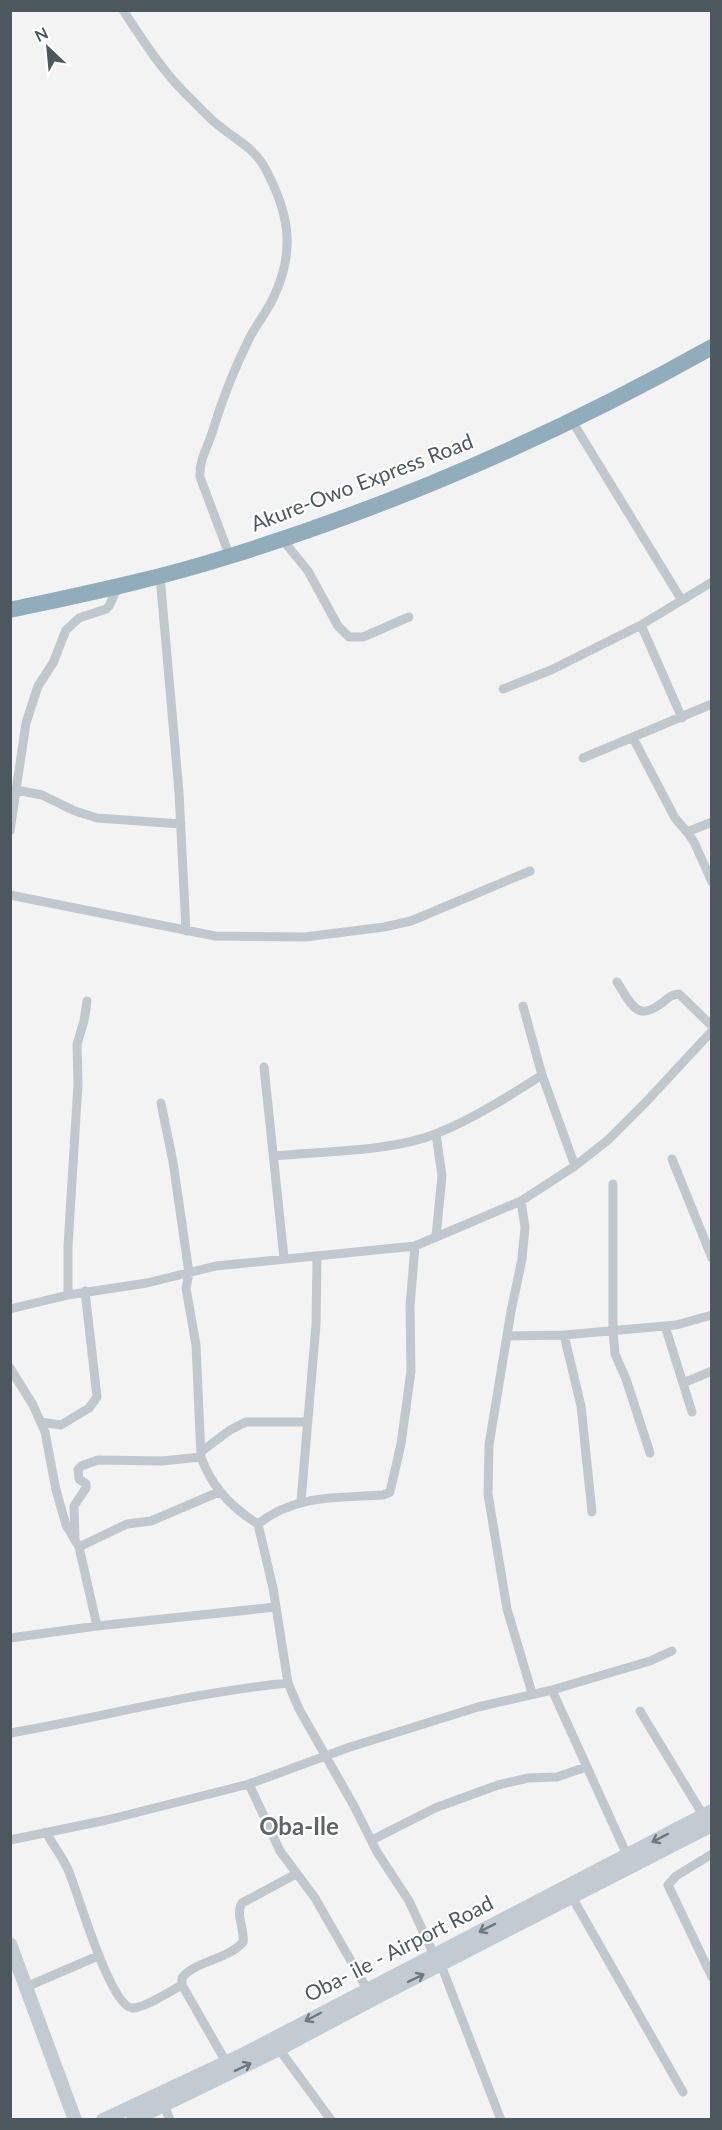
<svg xmlns="http://www.w3.org/2000/svg" width="722" height="2130" viewBox="0 0 722 2130" font-family="Lato,sans-serif">
  <style>
    .lines { fill: none; stroke-linecap: round; stroke-linejoin: round }
    .street { stroke: #c0c8cd; stroke-width: 9 }
    .secondary { stroke: #c1cbd1; stroke-width: 14 }
    .highway { stroke: #91acba; stroke-width: 16 }
    .oneway { stroke: #6f7a80 }
    .labels { text-anchor: middle; stroke-width: 4.5; stroke-linejoin: round; paint-order: stroke }
    .street-label { font-size: 21px; fill: #4c585e; stroke: #fff }
    .quarter-label { font-size: 24px; font-weight: bold; fill: #606467; stroke: #fff }
  </style>
  <rect width="100%" height="100%" fill="#f4f3f3"/>
  <g class="lines">
    <!-- street -->
    <path class="street" d="M123 10C144 42 164 74 192 100 202 110 211 120 222 128 238 141 255 149 265 168 288 211 296 248 275 294 269 309 258 322 250 337 235 367 223 397 213 430 208 447 199 459 200 477L230 557
      M572 421 681 599
      M282 539 308 571 338 626 349 637H363L409 617
      M160 576 179 792 186 931
      M641 625 682 718
      M503 689 551 670 641 625 712 582
      M633 738 675 818 687 832 712 822
      M583 758 712 704
      M16 790 42 795 75 811 97 818 181 824
      M10 831 26 723 38 686 53 663 66 630 79 618 106 609 109 606 118 587
      M687 832 694 842 712 882
      M10 895 215 936 305 937 384 927 411 921 530 871
      M617 982C631 1003 636 1023 662 1003 668 998 672 994 679 994L712 1026
      M523 1006 542 1075 575 1166
      M264 1067 284 1258
      M161 1103 173 1162 189 1273 186 1288 196 1345 201 1457C211 1486 232 1508 258 1524
      M274 1156C324 1151 392 1152 438 1133 475 1118 509 1096 542 1075
      M672 1159 712 1258
      M613 1184V1331L615 1354 626 1379 650 1453
      M521 1201 525 1227 522 1259 511 1311 489 1445 488 1494 507 1609 532 1693
      M436 1236 442 1176 436 1134
      M415 1246 410 1307 411 1371 401 1444 390 1492 383 1495C339 1498 295 1494 258 1524L273 1588 288 1683 299 1709 354 1806 377 1852 409 1901 434 1955
      M68 1295V1246L78 1084 77 1044 84 1021 87 1001
      M10 1309 68 1295 147 1283 216 1266 415 1246 521 1201 575 1166 608 1140 645 1103 712 1031
      M665 1326 692 1412
      M564 1335 581 1406 592 1512
      M508 1336 564 1335 665 1326 676 1325 712 1315
      M10 1368 33 1405 45 1432 56 1490 66 1525 79 1547 97 1626
      M683 1383 712 1371
      M41 1422 61 1425 89 1408 97 1397 85 1291
      M202 1451 230 1430 246 1422H308
      M301 1501 316 1325 317 1256
      M75 1540 74 1506 86 1488V1484L79 1479 78 1470 81 1466 98 1460 162 1461 201 1457
      M79 1547 127 1524 151 1521 219 1492
      M10 1638 97 1626 276 1607
      M552 1690 627 1855
      M640 1711 703 1815
      M10 1733C103 1717 194 1692 288 1683
      M249 1784 280 1851 315 1898 367 1989
      M46 1832C53 1846 64 1858 69 1872 78 1893 110 2006 132 2008 143 2009 172 1990 182 1985
      M10 1840 107 1820 249 1784 350 1747 478 1707 552 1690 650 1661 672 1651
      M372 1840 435 1808 498 1785 528 1778 557 1777 586 1767
      M712 1854 676 1876 668 1885 712 1977
      M572 1897 683 2092
      M441 1965 501 2120
      M26 1987 98 1956
      M279 2049 331 2120
      M226 2062 182 1985V1978C194 1961 228 1960 243 1942 245 1928 235 1915 242 1903L296 1874
      M164 2105 170 2120"/>
    <!-- secondary -->
    <path class="secondary" d="M10 1944 75 2120
      M103 2120 244 2054 712 1811
      M133 2120 279 2049 377 1997 712 1825"/>
    <!-- highway -->
    <path class="highway" d="M10 610C84 594 158 579 230 556 398 504 559 433 712 347"/>
  </g>
  <!-- one-way arrows -->
  <defs><path id="oneway-shaft" d="M-6 0H5M1.5-3L5.5 0L1.5 3" fill="none" stroke-width="1.6" stroke-linecap="round" stroke-linejoin="round" transform="scale(1.5)"/></defs>
  <g class="oneway">
    <use href="#oneway-shaft" transform="translate(660 1838) rotate(153)"/>
    <use href="#oneway-shaft" transform="translate(487 1928) rotate(153)"/>
    <use href="#oneway-shaft" transform="translate(416 1978) rotate(-26)"/>
    <use href="#oneway-shaft" transform="translate(313 2017) rotate(152)"/>
    <use href="#oneway-shaft" transform="translate(243 2067) rotate(-26)"/>
  </g>
  <g class="labels">
    <!-- street labels -->
    <g class="street-label">
      <text transform="translate(362 483) rotate(-21)" y="7">Akure-Owo Express Road</text>
      <text transform="translate(399 1949) rotate(-27)" y="7">Oba- ile - Airport Road</text>
    </g>
    <!-- quarter labels -->
    <g class="quarter-label">
      <text x="299" y="1835">Oba-Ile</text>
    </g>
  </g>
  <!-- border -->
  <rect width="722" height="2130" fill="none" stroke="#4c585e" stroke-width="24"/>
  <!-- north arrow -->
  <g transform="translate(48 48) rotate(334)" stroke="#ffffff" stroke-width="4.5" paint-order="stroke">
  <path d="M0-4.5L10 22L0 15L-10 22Z" fill="#4c585e"/>
  <text y="-9" font-size="16" font-weight="bold" text-anchor="middle" fill="#4c585e">N</text>
  </g>
</svg>
